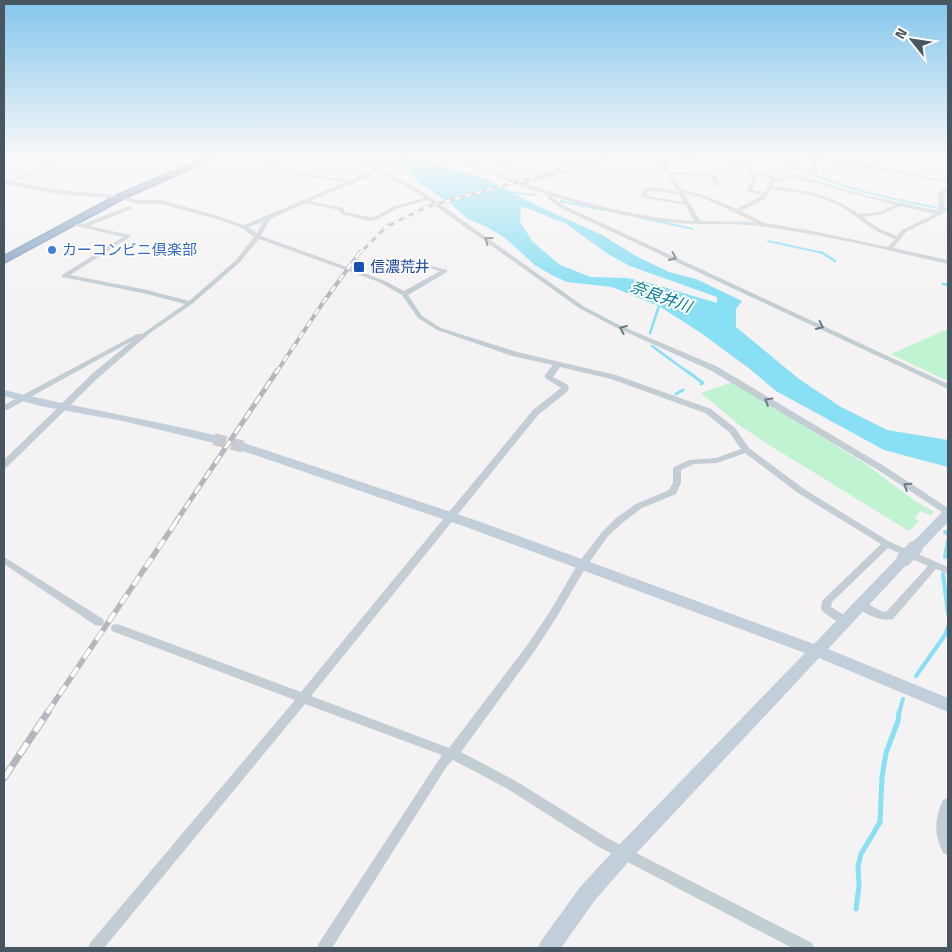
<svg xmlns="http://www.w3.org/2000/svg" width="952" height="952" viewBox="0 0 952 952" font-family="'Titillium Web','Noto Sans JP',sans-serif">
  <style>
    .green { fill: #bff3d2 }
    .water { fill: #89dff3; fill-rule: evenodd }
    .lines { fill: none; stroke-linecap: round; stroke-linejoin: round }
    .stream-far4 { stroke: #89dff3; stroke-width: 2 }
    .stream-far3 { stroke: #89dff3; stroke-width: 2.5 }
    .stream-far2 { stroke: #89dff3; stroke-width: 3 }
    .stream-far1 { stroke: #89dff3; stroke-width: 4 }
    .stream { stroke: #89dff3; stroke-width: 5 }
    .secondary-tunnel { stroke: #c9cbce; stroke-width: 12; stroke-dasharray: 12 6; stroke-linecap: butt }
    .highway-casing { stroke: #7290b0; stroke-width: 2 }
    .street { fill: #c2cdd4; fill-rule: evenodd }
    .secondary { fill: #c2ceda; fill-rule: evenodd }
    .highway { fill: #87a5c4; fill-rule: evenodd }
    .rail-far4-casing { stroke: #b4b7bd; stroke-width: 3 }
    .rail-far3-casing { stroke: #b4b7bd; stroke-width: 4 }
    .rail-far2-casing { stroke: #b4b7bd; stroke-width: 5 }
    .rail-far1-casing { stroke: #b4b7bd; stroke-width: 5.5 }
    .rail-casing { stroke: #b4b7bd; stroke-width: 7 }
    .rail-far4 { stroke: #fff; stroke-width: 2; stroke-dasharray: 5.5; stroke-linecap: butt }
    .rail-far3 { stroke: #fff; stroke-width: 2.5; stroke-dasharray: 7; stroke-linecap: butt }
    .rail-far2 { stroke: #fff; stroke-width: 3; stroke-dasharray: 9; stroke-linecap: butt }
    .rail-far1 { stroke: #fff; stroke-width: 4; stroke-dasharray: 11; stroke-linecap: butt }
    .rail { stroke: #fff; stroke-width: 5; stroke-dasharray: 14; stroke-linecap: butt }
    .secondary-bridge { stroke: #c2ceda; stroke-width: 15 }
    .oneway { stroke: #6d7a84 }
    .shop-dot { fill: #3f7fe0; stroke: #fff; stroke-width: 2 }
    .transit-dot { fill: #1a4fb4; stroke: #fff; stroke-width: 2 }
    .labels { text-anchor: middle; stroke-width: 4; stroke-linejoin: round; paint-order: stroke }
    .far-shop-label { font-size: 15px; fill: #366cbe; stroke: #fff; text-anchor: start }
    .far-transit-label { font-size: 15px; fill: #164399; stroke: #fff; text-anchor: start }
    .far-water-label { font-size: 16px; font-style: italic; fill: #047d99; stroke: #fff }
  </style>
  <rect width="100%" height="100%" fill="#f4f2f2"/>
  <!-- green -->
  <path class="green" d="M948 329V381L891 354Z
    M733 382 867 465 915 501 934 512 931 515 920 511 915 518 919 521 909 531 766 443 742 427 701 393Z"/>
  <!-- water -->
  <path class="water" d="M386 158H423L436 164 485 178 536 205 602 235 634 255 669 272 696 279 742 301 736 309V327L799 379 841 407 887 430 948 440V467L884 450 776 391 750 369 701 333 659 306 612 287 567 282 552 275 536 266 505 238 487 227 468 219 452 205 421 184 407 170ZM521 206 565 223 608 254 630 266 717 297V303L646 282 627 278 591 277 560 265 533 242 520 222Z"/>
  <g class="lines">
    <!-- stream-far4 -->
    <path class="stream-far4" d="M760 158 780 160 807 158
      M780 160C833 187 890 199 948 210
      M509 192 536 195
      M560 201 604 210
      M642 218 693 229
      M768 241 823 253"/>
    <!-- stream-far3 -->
    <path class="stream-far3" d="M821 252 835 261
      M943 284 948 285
      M650 333 660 303
      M652 346 689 373"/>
    <!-- stream-far2 -->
    <path class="stream-far2" d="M687 371 703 383 701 384
      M676 394 683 390"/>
    <!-- stream-far1 -->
    <path class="stream-far1" d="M945 532 948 534
      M945 557 948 541
      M943 574 948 614
      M916 676 945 635 948 627
      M899 713 903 699"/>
    <!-- stream -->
    <path class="stream" d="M856 909 859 886 858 866 861 854 880 822 882 777 886 753 898 721 899 712"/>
    <!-- secondary-tunnel -->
    <path class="secondary-tunnel" d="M214 439 244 447"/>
    <defs>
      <path id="highway" d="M204 158H215L123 199 4 263V256L117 195Z"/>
    </defs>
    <!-- highway casing -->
    <use href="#highway" class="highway-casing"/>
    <!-- street -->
    <path class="street" d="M60 158H66L4 186V183Z
      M246 158H253L276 164 294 173 353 180V182H350V184L310 201 343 208 345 212 370 217H374L392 207 424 198 416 192 352 158H358L420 190 583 306 619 325 716 366 884 466 948 508V515L945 514 878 470 710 370 615 327 579 308 427 200 396 209 378 219 370 221 341 214 339 210 306 203 270 219 261 236 383 280 404 291 440 271 420 265V263L447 270V272L408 295 422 316 441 328 517 352 616 375 711 409 735 428 749 448 804 489 890 542 948 567V574L936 569 893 619C879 622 868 614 856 608L855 605 856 602C867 600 876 611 886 612L928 566 888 548 832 602 831 607 849 618 850 621 849 624C839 626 830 616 822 611L821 608 822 601 881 544 798 493 745 453 717 463 694 464 681 470V483L676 494 642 508 622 523 608 536 586 567 556 618 536 649 461 752 514 780 609 839 812 943 814 948H792L599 847 506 788 453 760 447 766 332 948H317L319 943 442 755 305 704 104 948H88L90 943 295 700 112 631 111 628 112 625 116 624 120 625 301 692 533 410 561 388 545 378V375L553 365 512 356 437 330 418 318 402 295 379 282 259 239 239 263 192 304 150 333 99 377 7 467 4 468V460L93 373 132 341 7 410H4V405L137 334H142L185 304 147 294 62 277V275L123 237 68 224V222L83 224 127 207H131V209L89 226 130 235V237L70 275 147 290 189 301 235 261 254 237 242 228 220 220 162 204H138L118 198V196L138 200H162L224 218 244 225 346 182 293 175 272 166ZM263 222 257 233 248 227ZM560 367 611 379 705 413 729 432 741 449 716 458 689 460 674 467 673 469V483L669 490 636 504 616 518 602 532 579 562 549 613 528 644 449 748 311 696 539 414 567 392 569 387 568 385 553 377Z
      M452 158H458L498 174 511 171 487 158H493L518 172 503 176 521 182 607 158H614L526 184C580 202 637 218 694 221L685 205 640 197 645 189 653 187 677 191 656 158H660L663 161 685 158 731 161 748 165 754 174 768 175 779 179 813 170 812 161 800 158C849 158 900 171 948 181V183L853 165 816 161 817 172 801 176 869 196 939 211 938 193 948 187V190L944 194 945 210 942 214 906 232 893 248 948 260V264C887 250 827 235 766 227 743 223 720 225 697 224 649 223 599 210 552 196L553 198 565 206 948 384V389L561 208 549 200 546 194 518 185ZM686 161 731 163 744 167 753 178 746 191 763 195 737 209 704 195 682 190 671 175H710L715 186 720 185 714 173 669 172 664 164ZM756 177H767L774 180 770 181 765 192 752 190 757 178ZM795 178 895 205 879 212 859 214C833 195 804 190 773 186L774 183ZM771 189C796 192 820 195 842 207 860 218 874 233 895 239L888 247 812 231 764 223 741 211 765 199ZM649 191H653L679 194 683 202 646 196ZM684 193 701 197 755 222 700 221ZM900 206 935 214 902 230 897 236 878 228 863 217 882 214Z
      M770 158H799L797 159H772Z
      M942 158H948V161Z
      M4 557 103 619 104 622 103 625 99 626 95 625 4 564Z
      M948 798V855L943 853C934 834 934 819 943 800Z"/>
    <!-- secondary -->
    <path class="secondary" d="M399 158H408L351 185 344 183Z
      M4 180 59 190 120 195 124 197 120 199 59 194 4 184Z
      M4 390C75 407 147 419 218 436L220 439 214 443 123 421 40 406 4 396Z
      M244 443 475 520 814 644 899 556H909L911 559 909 562 828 649 948 698V712L819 658 631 859 595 900 561 948H538L541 941 581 886 617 847 805 653 466 527 240 450 238 447 240 444Z
      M948 510V522L920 551H910L908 548 910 545 943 511Z"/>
    <!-- highway -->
    <use href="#highway" class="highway"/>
    <defs>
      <path id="rail-far4" d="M384 228 426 207 602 158
        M360 253 388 225"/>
      <path id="rail-far3" d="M276 373 322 304 360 252"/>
      <path id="rail-far2" d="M175 523 277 371"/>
      <path id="rail-far1" d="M47 713 176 522"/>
      <path id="rail" d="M4 778 48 712"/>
    </defs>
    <!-- rail-far4 casing -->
    <use href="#rail-far4" class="rail-far4-casing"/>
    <!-- rail-far3 casing -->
    <use href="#rail-far3" class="rail-far3-casing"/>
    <!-- rail-far2 casing -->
    <use href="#rail-far2" class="rail-far2-casing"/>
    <!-- rail-far1 casing -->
    <use href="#rail-far1" class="rail-far1-casing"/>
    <!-- rail casing -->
    <use href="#rail" class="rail-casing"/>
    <!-- rail-far4 -->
    <use href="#rail-far4" class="rail-far4"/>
    <!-- rail-far3 -->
    <use href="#rail-far3" class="rail-far3"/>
    <!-- rail-far2 -->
    <use href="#rail-far2" class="rail-far2"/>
    <!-- rail-far1 -->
    <use href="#rail-far1" class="rail-far1"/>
    <!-- rail -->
    <use href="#rail" class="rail"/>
    <!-- secondary-bridge -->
    <path class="secondary-bridge" d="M904 559 915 548"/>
  </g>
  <!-- one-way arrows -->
  <defs><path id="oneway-chevron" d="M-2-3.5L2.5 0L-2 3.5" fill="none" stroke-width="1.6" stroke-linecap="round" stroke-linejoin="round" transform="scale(1.25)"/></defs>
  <g class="oneway">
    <use href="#oneway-chevron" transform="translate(488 240) rotate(-144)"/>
    <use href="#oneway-chevron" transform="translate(673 257) rotate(25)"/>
    <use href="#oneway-chevron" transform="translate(820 326) rotate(25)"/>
    <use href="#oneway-chevron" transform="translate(623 329) rotate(-157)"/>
    <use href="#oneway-chevron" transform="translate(768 401) rotate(-149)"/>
    <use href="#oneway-chevron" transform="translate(907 486) rotate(-147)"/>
  </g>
  <!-- sky -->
  <linearGradient id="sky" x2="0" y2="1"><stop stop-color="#82c5ec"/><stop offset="0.54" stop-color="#faf9f9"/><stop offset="1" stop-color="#faf9f9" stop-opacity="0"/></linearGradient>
  <rect width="952" height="291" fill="url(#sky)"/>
  <!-- markers -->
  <circle class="shop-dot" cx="52" cy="250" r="5"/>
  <rect class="transit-dot" x="353" y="261" width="12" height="12" rx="2.5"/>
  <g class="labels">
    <!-- far-shop labels -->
    <g class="far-shop-label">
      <text x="62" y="255">カーコンビニ倶楽部</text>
    </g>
    <!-- far-transit labels -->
    <g class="far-transit-label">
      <text x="370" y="272">信濃荒井</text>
    </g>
    <!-- far-water labels -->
    <g class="far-water-label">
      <text transform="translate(661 296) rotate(20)" y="6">奈良井川</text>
    </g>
  </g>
  <!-- border -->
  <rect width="952" height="952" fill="none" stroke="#485661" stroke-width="10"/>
  <!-- north arrow -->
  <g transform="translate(912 40) rotate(300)" stroke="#ffffff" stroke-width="4" paint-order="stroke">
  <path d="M0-4L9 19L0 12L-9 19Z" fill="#485661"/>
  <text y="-8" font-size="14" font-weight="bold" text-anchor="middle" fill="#485661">N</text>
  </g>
</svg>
